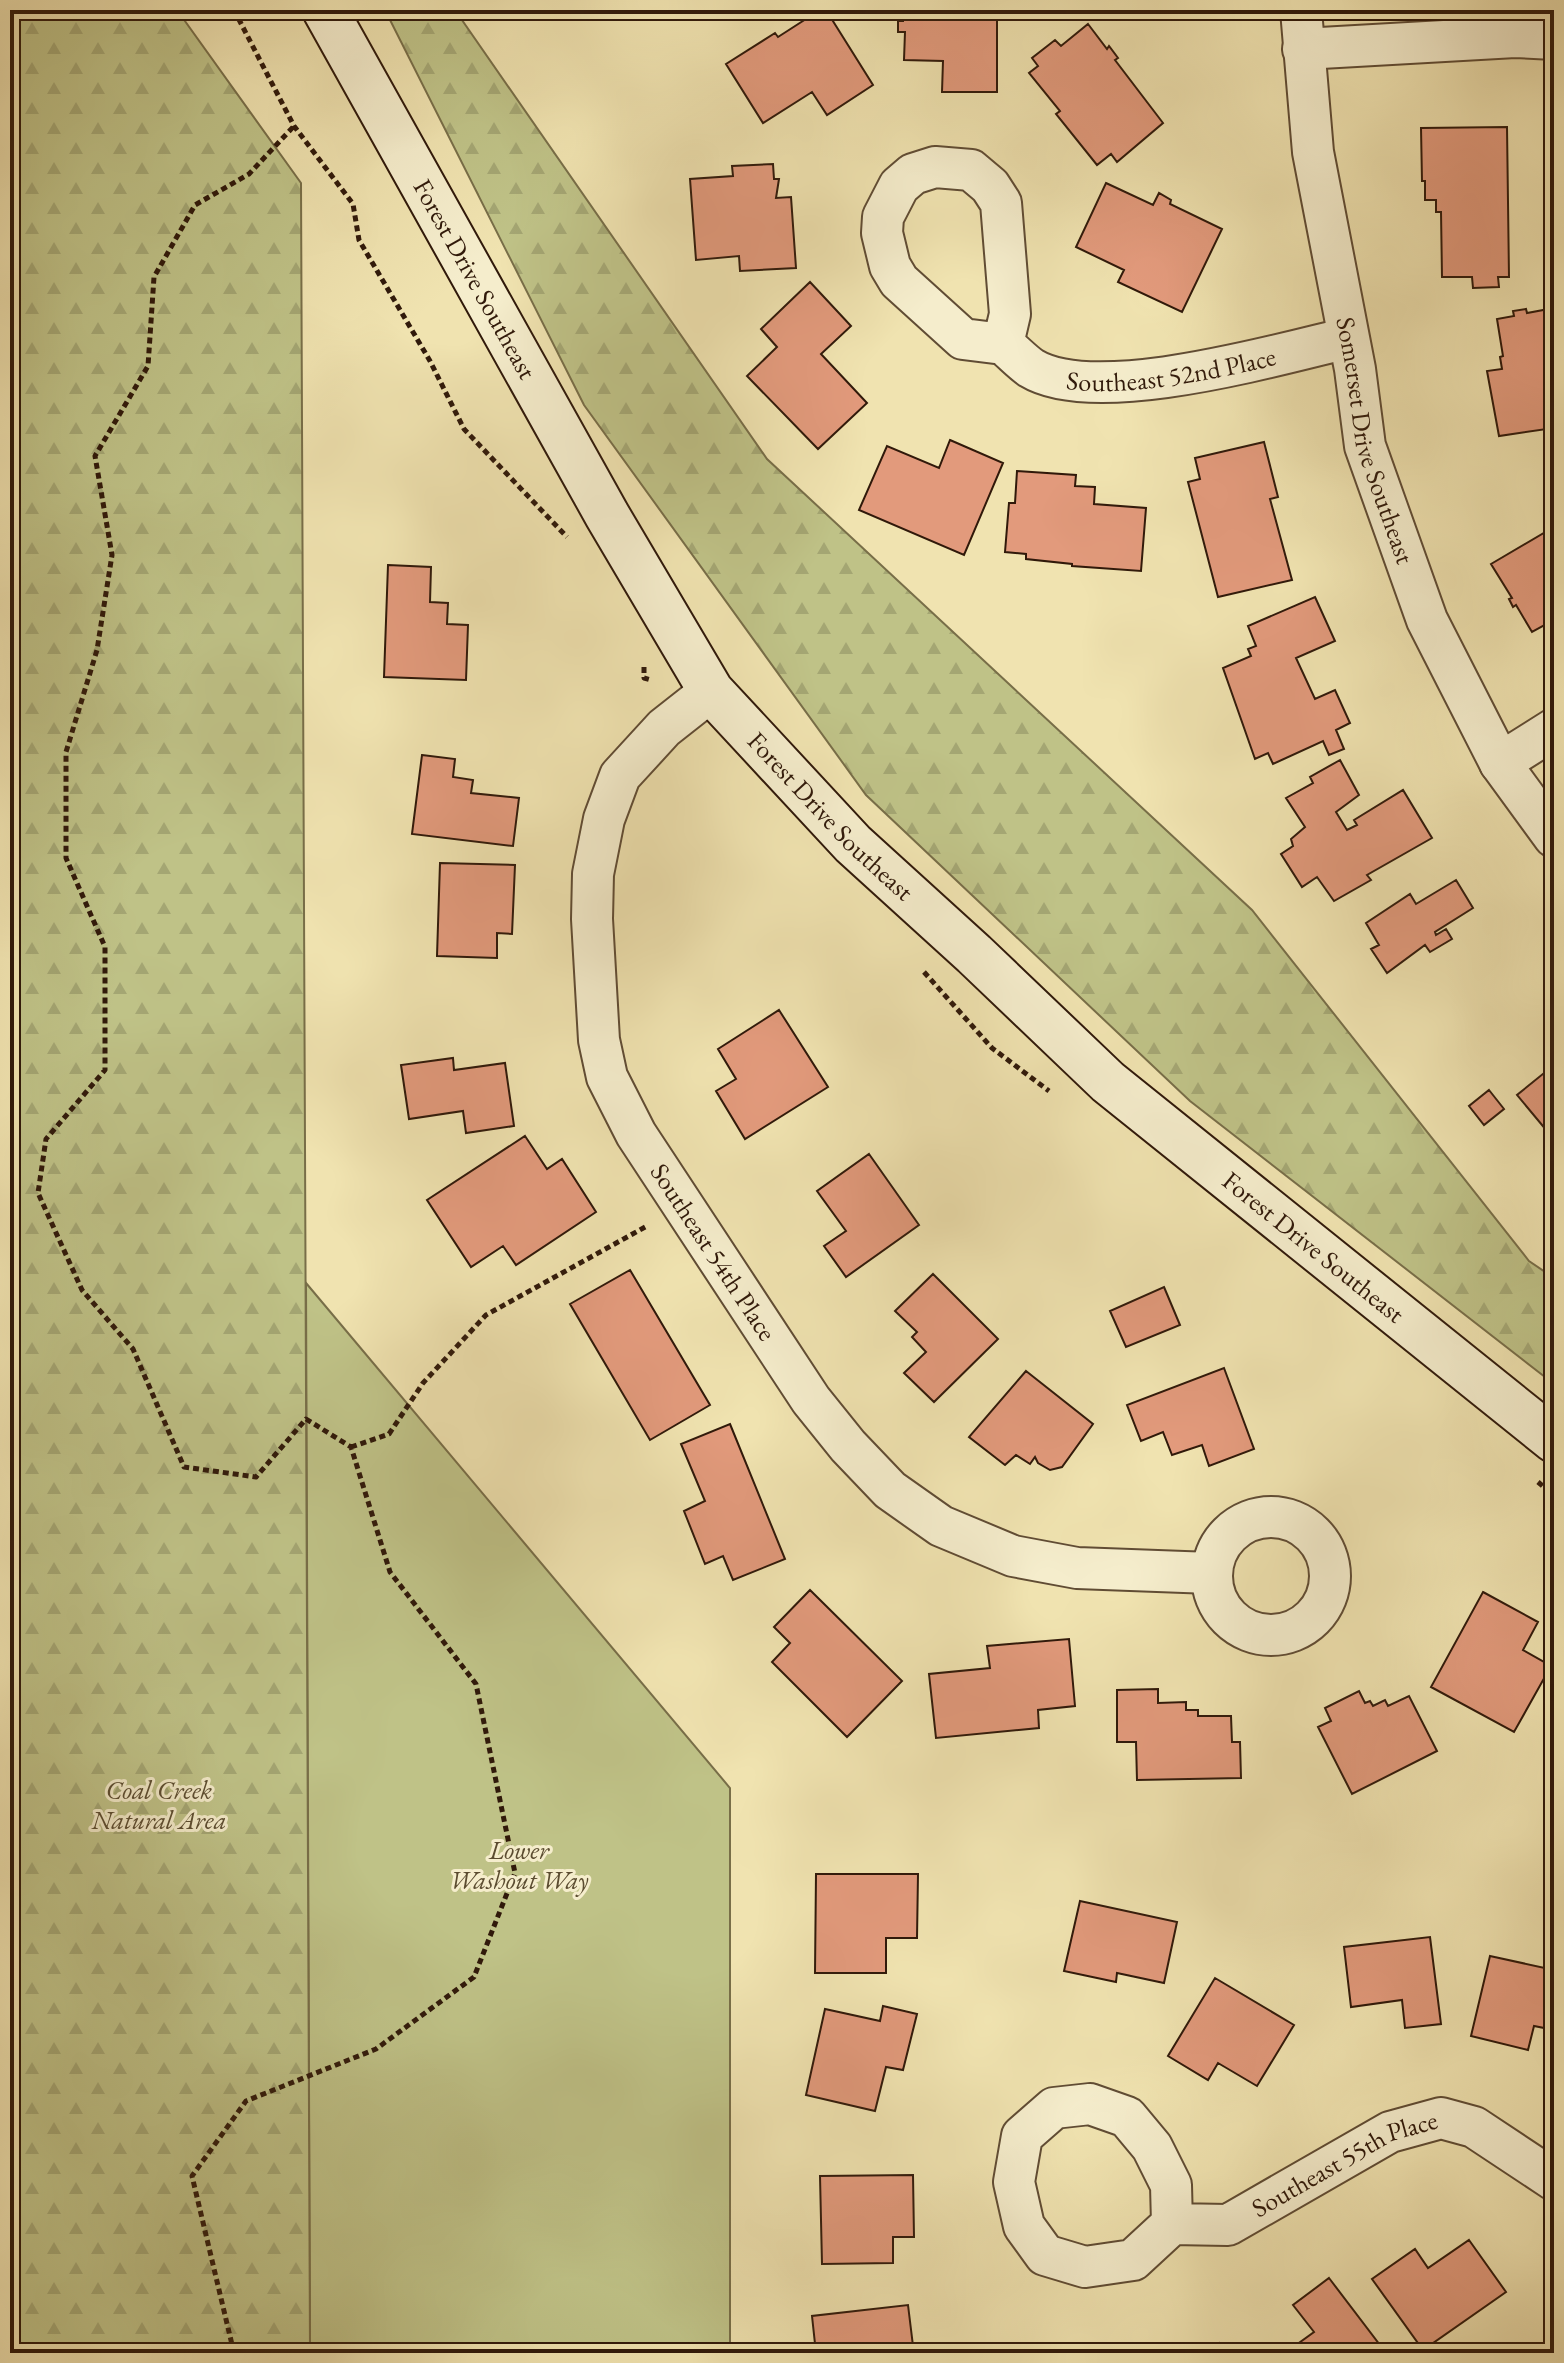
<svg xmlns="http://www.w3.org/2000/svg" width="1564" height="2363" viewBox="0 0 1564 2363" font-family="'EB Garamond',serif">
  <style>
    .green { fill: #bfc287; stroke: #786e48; stroke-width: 2 }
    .forest { fill: url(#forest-firs); stroke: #786e48; stroke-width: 2 }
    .building { fill: #e29a7c; stroke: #30190a; stroke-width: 2 }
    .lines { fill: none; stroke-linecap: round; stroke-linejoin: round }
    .minor-casing { stroke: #604c34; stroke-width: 44 }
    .secondary-casing { stroke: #30190a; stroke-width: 48 }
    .path { stroke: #30190a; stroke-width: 5; stroke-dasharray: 6 4; stroke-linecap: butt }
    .minor { stroke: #f5edcc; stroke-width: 40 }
    .secondary { stroke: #f5edcc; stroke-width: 44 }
    .labels { text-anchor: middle; stroke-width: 6; stroke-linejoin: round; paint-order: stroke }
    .street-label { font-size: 26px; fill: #30190a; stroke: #f5edcc }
    .park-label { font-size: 26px; font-style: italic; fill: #5b4c30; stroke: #f5edcc }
  </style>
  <defs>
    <pattern id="forest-firs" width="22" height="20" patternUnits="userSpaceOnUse" patternTransform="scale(2)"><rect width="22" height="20" fill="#bfc287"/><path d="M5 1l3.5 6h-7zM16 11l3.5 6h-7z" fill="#a4a673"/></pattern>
  </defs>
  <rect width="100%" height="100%" fill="#f0e3b0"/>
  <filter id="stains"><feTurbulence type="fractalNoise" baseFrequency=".0025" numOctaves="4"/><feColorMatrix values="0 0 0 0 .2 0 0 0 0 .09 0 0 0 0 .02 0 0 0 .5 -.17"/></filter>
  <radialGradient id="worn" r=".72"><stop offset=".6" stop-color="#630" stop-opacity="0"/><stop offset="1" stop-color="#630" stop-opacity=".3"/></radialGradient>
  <!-- green -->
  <path class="green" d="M306 1283 730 1788V2353H310Z"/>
  <!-- forest -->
  <path class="forest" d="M10 10H177L301 183 310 2353H10Z
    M385 10H455L767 459 1252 910 1529 1261 1554 1278V1384L1190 1101 866 795 584 405Z"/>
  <!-- building -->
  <path class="building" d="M820 10H826L873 85 827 115 812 92 763 123 726 64 775 33 778 37Z
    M903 10H997V92H942L943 61 904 60 905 32H898V21H903Z
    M1088 24 1107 49 1109 46 1118 58 1115 60 1163 123 1117 162 1111 154 1097 165 1056 114 1060 111 1029 73 1038 66 1032 58 1055 40 1061 46Z
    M1507 127 1509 277H1498L1499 287 1473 288 1472 277H1442L1441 212H1436V200H1425V181H1422L1421 128Z
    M773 164 774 179H779L776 198 791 197 796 268 740 271 739 256 696 260 690 179 733 176 732 166Z
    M1106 183 1153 205 1159 193 1171 200 1170 204 1222 229 1182 312 1118 282 1124 270 1076 247Z
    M810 282 851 326 821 354 867 403 818 449 747 376 777 347 761 329Z
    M1554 308V428L1499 436 1487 371 1502 369 1500 357 1503 356 1497 319 1514 316 1513 311 1526 309 1527 313Z
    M950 440 1003 463 964 555 859 510 887 446 939 468Z
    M1264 442 1278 497 1270 499 1292 580 1218 597 1188 482 1200 479 1195 458Z
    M1017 471 1076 475 1075 486 1095 487 1094 504 1146 508 1141 571 1072 566V564L1026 559V554L1005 552 1009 503H1015Z
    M1554 527V620L1532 632 1516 605 1513 607 1509 599 1512 598 1491 564Z
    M388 565 431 567 430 602 448 603 447 624 468 625 466 680 384 677Z
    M1315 597 1335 641 1296 658 1315 699 1335 690 1350 723 1336 730 1344 749 1329 755 1323 741 1273 764 1268 753 1255 759 1223 668 1251 656 1248 649 1256 646 1248 626Z
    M422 755 455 759 453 777 473 780 471 793 519 798 513 846 412 834Z
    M1340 760 1359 795 1336 812 1347 830 1357 825 1354 820 1403 790 1432 838 1367 875 1371 880 1334 901 1317 877 1302 887 1281 854 1293 846 1291 839 1305 827 1286 798 1313 783 1310 777Z
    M440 863 515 865 512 934 497 933V958L437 956Z
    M1456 880 1473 908 1435 932 1436 935 1446 929 1452 939 1430 952 1425 945 1387 973 1371 949 1379 945 1366 923 1410 894 1416 904Z
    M779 1010 828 1087 745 1139 716 1091 736 1079 718 1049Z
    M453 1058 454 1070 505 1063 514 1126 466 1133 463 1111 409 1119 401 1065Z
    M1554 1065V1125L1547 1131 1517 1095Z
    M1489 1090 1504 1109 1484 1125 1469 1106Z
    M525 1136 547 1169 562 1159 596 1212 516 1265 503 1246 471 1267 427 1200Z
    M869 1154 919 1225 846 1277 824 1246 846 1231 817 1191Z
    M630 1270 710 1405 650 1440 570 1304Z
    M933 1274 998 1339 934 1402 904 1373 926 1352 912 1337 917 1332 895 1311Z
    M1164 1287 1180 1325 1126 1347 1110 1311Z
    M1224 1368 1254 1449 1209 1466 1202 1445 1172 1455 1163 1432 1141 1441 1127 1405Z
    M1026 1371 1093 1424 1062 1467 1050 1470 1038 1463 1035 1457 1030 1464 1016 1455 1005 1465 969 1437Z
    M730 1424 785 1559 733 1580 723 1556 705 1564 684 1511 705 1501 681 1444Z
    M810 1590 902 1681 847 1737 772 1662 790 1643 774 1627Z
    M1483 1592 1538 1622 1523 1650 1551 1666 1514 1732 1431 1687Z
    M1069 1639 1075 1706 1038 1710 1039 1728 936 1738 929 1674 990 1668 987 1646Z
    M1158 1689V1703L1186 1702V1710H1198V1716H1231L1232 1742H1240L1241 1778 1137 1780 1136 1742H1117V1690Z
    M1359 1691 1365 1703 1370 1701 1373 1706 1385 1700 1388 1706 1409 1696 1437 1751 1352 1794 1318 1727 1331 1721 1325 1708Z
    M816 1874H918L917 1938H886V1973H815Z
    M1080 1901 1177 1922 1164 1983 1117 1973 1116 1982 1064 1971Z
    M1430 1937 1441 2024 1405 2028 1402 2000 1351 2007 1344 1947Z
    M1490 1956 1554 1970V2030L1534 2026 1528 2050 1471 2036Z
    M1215 1978 1294 2025 1257 2086 1218 2063 1208 2080 1168 2056Z
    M883 2006 917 2014 903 2070 886 2067 875 2111 806 2095 825 2009 880 2021Z
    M913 2175 914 2237H893V2263L822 2264 820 2176Z
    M1469 2240 1506 2292 1423 2350 1372 2279 1415 2249 1428 2268Z
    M1329 2278 1386 2353H1285L1314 2332 1293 2305Z
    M908 2305 913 2346 888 2349V2353H816L812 2316Z
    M1219 2343 1223 2353H1190Z"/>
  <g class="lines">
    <defs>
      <g id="minor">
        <path id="s1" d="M1301 10 1313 152 1355 369 1365 446 1427 620 1500 763 1554 837"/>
        <path d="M1303 49 1515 37 1554 39"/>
        <path id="s2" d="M1003 344 963 339 899 281 890 266 882 233 883 217 899 186 913 174 935 167 971 170 990 186 1001 203 1010 314 1003 344C1012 351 1021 361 1031 368 1095 407 1276 355 1348 338"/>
        <path id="s3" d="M711 691 664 728 620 776 604 819 593 874 592 919 599 1040 607 1077 636 1134 811 1400 848 1446 890 1490 941 1526 1013 1556 1077 1568 1211 1573"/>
        <path d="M1500 763 1554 729"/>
        <circle cx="1271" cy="1576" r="59"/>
        <path id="s4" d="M1172 2224 1171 2185 1152 2147 1127 2117 1090 2104 1054 2108 1022 2136 1014 2182 1024 2226 1045 2255 1085 2267 1133 2260 1172 2224 1228 2225 1390 2132 1441 2118 1474 2127 1554 2180"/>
      </g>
      <g id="secondary">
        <path id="s5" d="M325 10 607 515 711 691 853 844 974 954 1108 1082 1554 1440"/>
      </g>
    </defs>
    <!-- minor casing -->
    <use href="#minor" class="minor-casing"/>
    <!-- secondary casing -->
    <use href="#secondary" class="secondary-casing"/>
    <!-- path -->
    <path class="path" d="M234 10 294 126 353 204 359 240 430 361 464 429 567 537
      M644 667V678L651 680
      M924 972 992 1048 1049 1091
      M351 1447 389 1434 423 1383 486 1315 647 1226
      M1538 1482 1554 1496
      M234 2353 192 2176 246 2101 376 2049 474 1977 515 1873 476 1684 390 1572 351 1447 306 1419 256 1477 184 1467 133 1349 82 1290 38 1193 46 1139 105 1070V947L66 858V752L97 650 112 555 95 456 148 366 154 277 195 205 249 174 294 126"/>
    <!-- minor -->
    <use href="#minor" class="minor"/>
    <!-- secondary -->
    <use href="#secondary" class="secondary"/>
  </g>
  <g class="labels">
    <!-- street labels -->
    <g class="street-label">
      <text dy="9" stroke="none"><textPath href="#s5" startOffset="308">Forest Drive Southeast</textPath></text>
      <text dy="9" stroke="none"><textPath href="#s2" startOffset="674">Southeast 52nd Place</textPath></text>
      <text dy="9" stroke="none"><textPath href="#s1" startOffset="438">Somerset Drive Southeast</textPath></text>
      <text dy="9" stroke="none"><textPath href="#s5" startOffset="956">Forest Drive Southeast</textPath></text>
      <text dy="9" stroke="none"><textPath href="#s5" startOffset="1604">Forest Drive Southeast</textPath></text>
      <text dy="9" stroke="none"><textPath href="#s3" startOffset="636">Southeast 54th Place</textPath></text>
      <text dy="9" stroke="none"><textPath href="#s4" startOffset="698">Southeast 55th Place</textPath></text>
    </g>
    <!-- park labels -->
    <g class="park-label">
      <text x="159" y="1799">Coal Creek<tspan x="159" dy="30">Natural Area</tspan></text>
      <text x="519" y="1859">Lower<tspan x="519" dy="30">Washout Way</tspan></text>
    </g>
  </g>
  <!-- margin -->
  <rect width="1564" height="2363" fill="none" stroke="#f0e3b0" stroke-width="40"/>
  <rect x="12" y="12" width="1540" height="2339" fill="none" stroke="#30190a" stroke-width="4"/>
  <rect x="20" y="20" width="1524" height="2323" fill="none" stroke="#30190a" stroke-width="2"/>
  <rect width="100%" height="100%" filter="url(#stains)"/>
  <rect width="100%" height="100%" fill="url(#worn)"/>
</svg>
